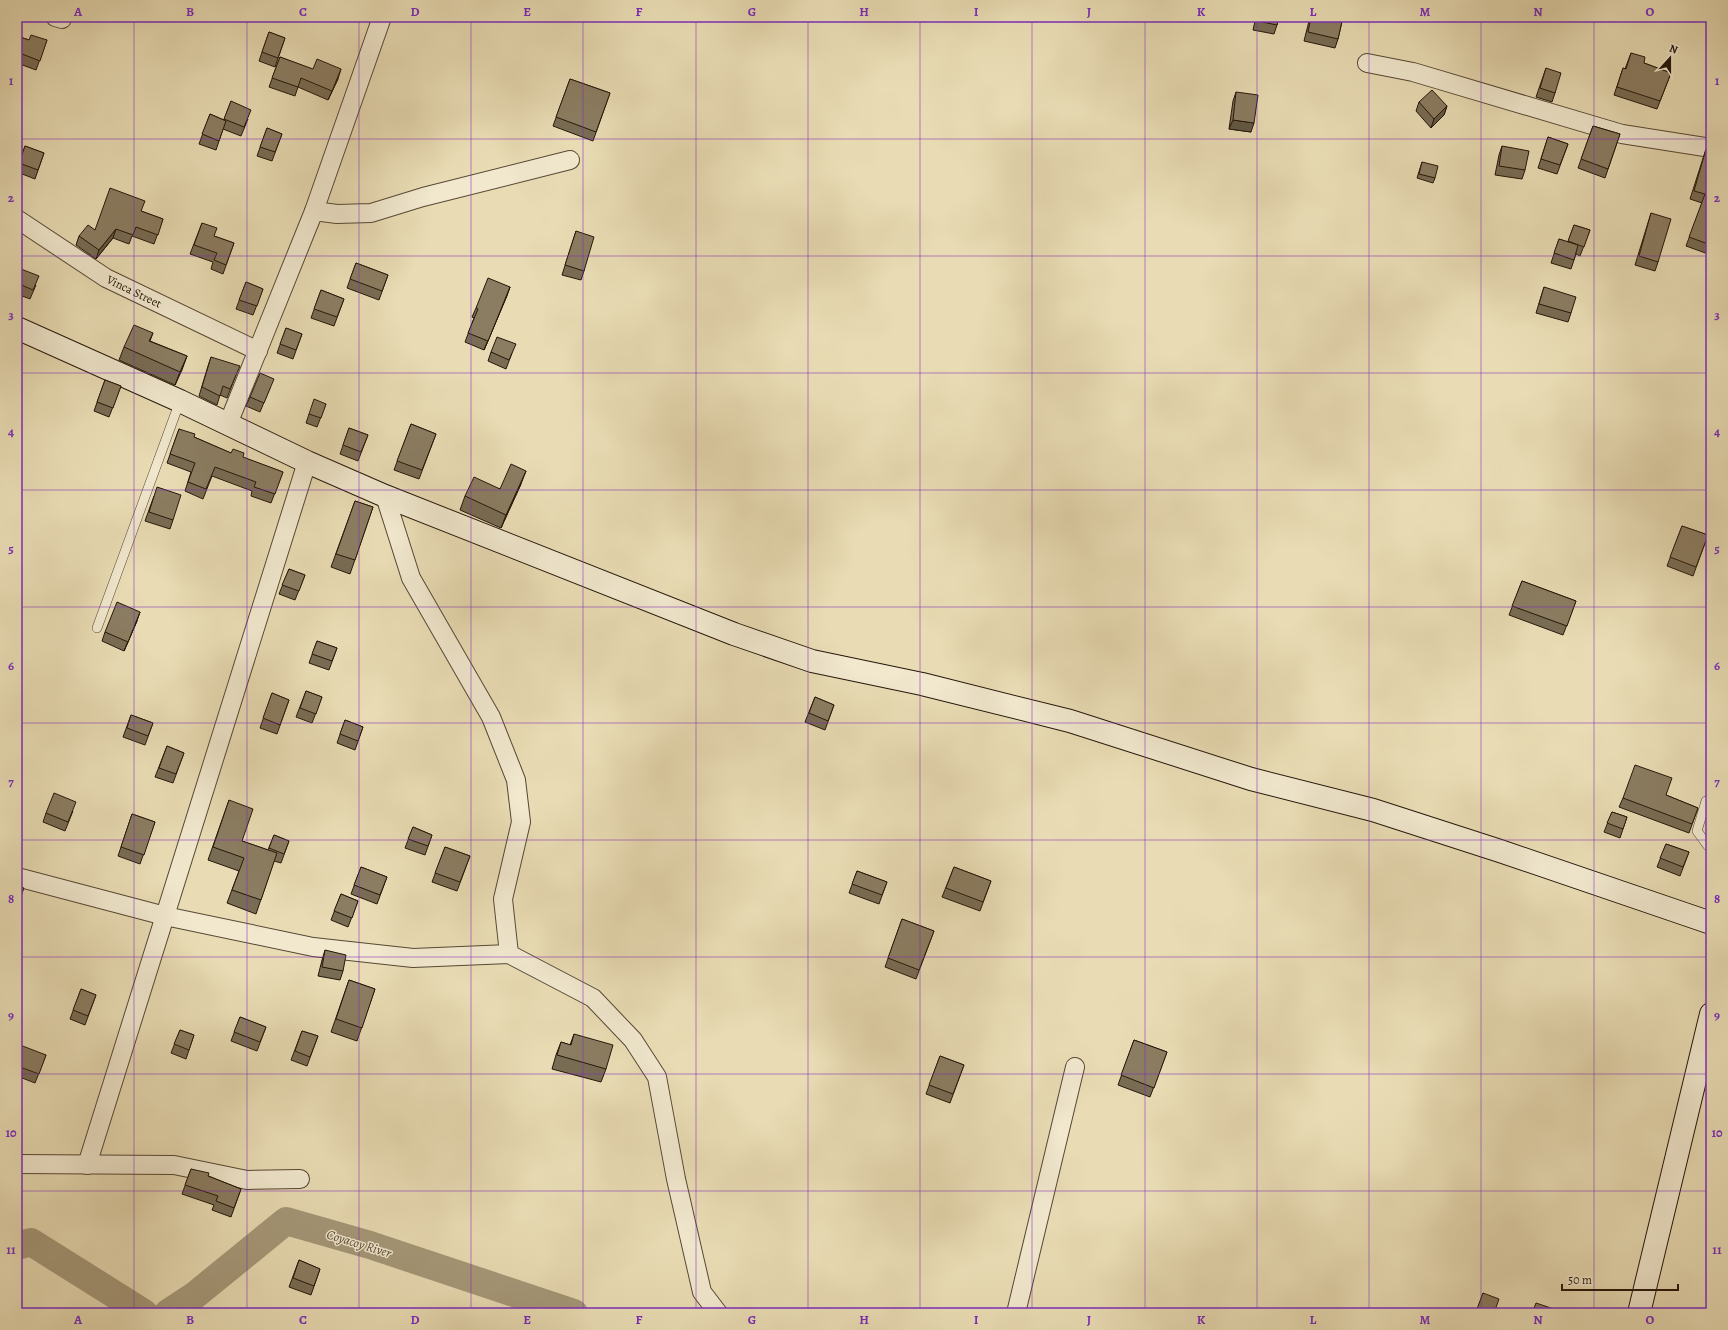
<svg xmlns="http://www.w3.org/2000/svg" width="1728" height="1330" viewBox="0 0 1728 1330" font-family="Alegreya,serif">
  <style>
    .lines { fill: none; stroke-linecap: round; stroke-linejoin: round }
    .river { stroke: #a6997a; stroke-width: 28 }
    .lane-casing { stroke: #564834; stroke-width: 10 }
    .street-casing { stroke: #564834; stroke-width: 20 }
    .secondary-casing { stroke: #25170a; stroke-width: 24 }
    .lane { stroke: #f1e8ce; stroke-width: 9 }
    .street { stroke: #f1e8ce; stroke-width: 18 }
    .secondary { stroke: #f1e8ce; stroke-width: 22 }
    .wall { fill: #786c54; stroke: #25170a }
    .shaded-wall { fill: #615845; stroke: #25170a }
    .building { fill: #8b7d62; stroke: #25170a }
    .grid { fill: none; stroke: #7b2cbf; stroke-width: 1; stroke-opacity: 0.55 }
    .labels { text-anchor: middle; stroke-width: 3; stroke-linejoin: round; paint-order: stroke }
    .street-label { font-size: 12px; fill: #25170a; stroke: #f1e8ce }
    .water-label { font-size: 13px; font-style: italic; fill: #594b37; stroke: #f1e8ce }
    .neatline { fill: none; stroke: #7b2cbf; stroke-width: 1.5 }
    .grid-label { font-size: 13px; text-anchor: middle; font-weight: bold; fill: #7b2cbf }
  </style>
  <rect width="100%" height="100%" fill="#e9dcb4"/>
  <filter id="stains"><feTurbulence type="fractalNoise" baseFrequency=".005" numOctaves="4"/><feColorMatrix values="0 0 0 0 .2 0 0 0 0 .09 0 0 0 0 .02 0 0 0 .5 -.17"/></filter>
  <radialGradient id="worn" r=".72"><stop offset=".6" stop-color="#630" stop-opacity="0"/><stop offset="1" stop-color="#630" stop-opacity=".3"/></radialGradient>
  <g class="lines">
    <!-- river -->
    <path class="river" d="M17 1246 31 1242 144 1313
      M168 1313 194 1296 286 1221 370 1245 574 1313"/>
    <defs>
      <path id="lane" d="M97 628 180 401
        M1711 799 1706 801 1697 831 1708 846 1711 847"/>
      <g id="street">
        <path d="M55 17 62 19"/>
        <path d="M1367 63 1413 72 1622 134 1711 148"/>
        <path d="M314 211 337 214 371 213 423 197 570 160"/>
        <path id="s1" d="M17 219 106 278 258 351"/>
        <path d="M228 424 314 211 382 17"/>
        <path d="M385 496 411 578 491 717 516 780 521 822 503 899 509 954"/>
        <path d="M17 877 165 916 313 947 413 958 509 954 593 998 633 1040 657 1077 676 1179 702 1292 718 1313"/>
        <path d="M17 1164 174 1165 247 1180 300 1179"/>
        <path d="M87 1165 307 462"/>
        <path d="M1016 1313 1075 1067"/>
      </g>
      <path id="secondary" d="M17 328 180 401 307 462 385 496 734 634 812 661 922 684 1070 721 1251 779 1373 810 1500 851 1711 923
        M1639 1313 1711 1014"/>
    </defs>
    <!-- lane casing -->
    <use href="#lane" class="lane-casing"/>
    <!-- street casing -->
    <use href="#street" class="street-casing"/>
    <!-- secondary casing -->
    <use href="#secondary" class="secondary-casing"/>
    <!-- lane -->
    <use href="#lane" class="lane"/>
    <!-- street -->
    <use href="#street" class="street"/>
    <!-- secondary -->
    <use href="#secondary" class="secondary"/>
  </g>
  <!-- wall -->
  <path class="wall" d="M1256 17H1279L1277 25 1274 34 1253 30Z
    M1310 17H1343L1338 39 1335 48 1304 41Z
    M269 32 285 38 275 67 259 61Z
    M17 36 29 40H47L36 70 17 63Z
    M1631 53 1644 63 1671 73 1657 109 1614 95 1623 68 1625 69Z
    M280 57 338 79 328 100 298 87 295 96 269 87Z
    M1546 68 1555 93 1552 102 1536 97Z
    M570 79 610 93 593 141 553 126Z
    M1236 92 1251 132 1229 129 1233 101Z
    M231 101 248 119 241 136 223 129 216 150 199 144 210 114 224 120Z
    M1419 102 1447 106 1444 115 1431 128 1416 111Z
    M1593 126 1620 134 1605 178 1578 168Z
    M267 128 282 134 272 161 257 156Z
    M1548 137 1568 144 1557 174 1538 168Z
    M25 146 44 153 35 179 17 172V167Z
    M1502 146 1525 170 1522 179 1495 175 1499 155Z
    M1706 149H1711V255L1686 246 1702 203 1690 199Z
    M1422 162 1435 178 1433 183 1417 178Z
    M141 211 163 219 154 244 132 236 129 244 113 238 96 259 76 245 79 236Z
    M1651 213 1658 262 1655 271 1635 265Z
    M202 223 214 236 234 243 223 274 211 269 213 262 190 254Z
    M1574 225 1590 230 1580 256 1576 254 1571 269 1551 263 1559 239 1568 242Z
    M576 231 584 271 581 280 562 275Z
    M356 263 388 275 379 300 347 288Z
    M17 270 36 285 30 299 17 294Z
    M246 282 263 289 253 315 236 309Z
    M510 287 484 350 465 342 474 318 472 317 476 308Z
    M1544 287 1571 313 1568 322 1536 313Z
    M321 290 344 299 334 326 311 318Z
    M286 328 302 334 293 359 277 353Z
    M153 333 150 341 187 356 175 385 119 360 124 347Z
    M491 352 512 353 506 369 488 361Z
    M211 357 236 375 227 398 220 395 217 405 199 396 208 366Z
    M105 380 121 386 109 417 94 411Z
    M270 388 260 412 246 406 250 397Z
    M326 404 317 427 306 423 309 414Z
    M411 424 436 434 419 479 394 470Z
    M349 428 368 435 358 461 340 454Z
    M179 429 194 437 231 453 283 472 271 503 251 496 252 491 212 476 203 499 185 491 191 472 167 463Z
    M521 484 501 528 460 510 465 496Z
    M154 496 173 520 170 529 145 521Z
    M355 501 373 507 350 574 331 567Z
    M1682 526 1708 535 1693 576 1667 566Z
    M289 569 305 575 295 600 279 594Z
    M1522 581 1576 601 1563 635 1509 615Z
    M137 621 124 651 102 641 105 632Z
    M317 641 337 648 329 670 309 663Z
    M306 691 322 697 312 723 296 717Z
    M272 693 289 700 277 734 260 728Z
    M815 697 834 705 825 730 805 722Z
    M131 715 153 723 145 745 123 737Z
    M345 720 363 727 355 750 337 743Z
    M167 746 184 753 173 783 155 777Z
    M1666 795 1698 808 1689 833 1619 807 1623 798Z
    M229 800 242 841 268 850 274 835 289 841 281 863 274 861 256 914 227 903 239 871 208 860Z
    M73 811 65 831 43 822 46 813Z
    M1612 812 1627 817 1620 838 1604 832Z
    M132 814 155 822 140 864 118 856Z
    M413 827 432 835 425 855 405 848Z
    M1666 844 1689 852 1680 876 1657 867Z
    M445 847 470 856 457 891 432 882Z
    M361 867 387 877 377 904 351 894Z
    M954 867 991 881 980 911 942 897Z
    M857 871 887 882 879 904 849 893Z
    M341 894 358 901 348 927 331 920Z
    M902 919 934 931 916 979 885 967Z
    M325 950 343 971 340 980 318 976 322 960Z
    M349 980 375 989 357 1041 331 1032Z
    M81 989 96 995 85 1025 70 1019Z
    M240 1017 266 1027 257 1051 231 1041Z
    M180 1030 194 1035 186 1059 171 1053Z
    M302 1031 318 1036 307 1066 291 1060Z
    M574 1034 606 1069 601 1082 552 1069 556 1055 561 1042 570 1045Z
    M1134 1040 1167 1052 1150 1097 1118 1085Z
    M17 1052 46 1055 35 1083 17 1076Z
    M940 1056 964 1065 950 1103 926 1094Z
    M191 1169 241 1189 231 1217 212 1210 214 1205 182 1194Z
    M299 1260 320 1269 311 1295 289 1287Z
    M1483 1293 1494 1313H1476Z"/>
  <!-- shaded-wall -->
  <path class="shaded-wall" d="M341 69 338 79 328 100 332 91Z
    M1447 106 1444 115 1431 128 1434 119Z
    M1233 120 1254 123 1251 132 1229 129Z
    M116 229 113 238 96 259 99 250Z
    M510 287 507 296 484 350 488 341Z
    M187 356 182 370 175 385 180 372Z
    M526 471 521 484 501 528 506 515Z
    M140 612 137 621 124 651 128 642Z"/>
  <!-- building -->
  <path class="building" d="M1257 17H1279L1277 25 1257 21Z
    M1311 17H1343L1338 39 1308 32Z
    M269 32 285 38 278 58 262 52Z
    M31 35 47 40 40 61 17 52V36L29 40Z
    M1631 53 1645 57 1644 63 1671 73 1660 101 1617 87 1623 68 1626 69Z
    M280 57 313 69 317 59 341 69 332 91 301 78 298 87 272 78Z
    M1546 68 1561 73 1555 93 1540 88Z
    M570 79 610 93 596 132 556 117Z
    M1432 90 1447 106 1434 119 1419 102Z
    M1236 92 1258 95 1254 123 1233 120Z
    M231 101 251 110 244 127 224 119Z
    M210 114 226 121 219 141 202 134Z
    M1593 126 1620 134 1608 169 1581 159Z
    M267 128 282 134 275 152 260 147Z
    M1548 137 1568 144 1560 165 1541 159Z
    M25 146 44 153 38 170 19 163Z
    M1502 146 1529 151 1525 170 1499 166Z
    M1706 149H1711V245L1689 237 1705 194 1694 191Z
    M1422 162 1438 166 1435 178 1419 174Z
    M110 188 145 201 141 211 163 219 158 235 136 227 133 235 116 229 99 250 79 236 88 225 95 230Z
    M1651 213 1671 219 1658 262 1639 256Z
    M202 223 217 228 214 236 234 243 226 265 214 260 217 253 194 245Z
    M1574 225 1590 230 1584 247 1568 241Z
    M576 231 594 237 584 271 565 265Z
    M1559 239 1578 245 1574 260 1554 253Z
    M356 263 388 275 382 291 350 279Z
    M21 269 39 276 33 290 17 283V270L20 271Z
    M488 278 510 287 488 341 468 333 478 309 476 308Z
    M246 282 263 289 257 306 239 300Z
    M1544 287 1576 297 1571 313 1539 304Z
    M321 290 344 299 337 317 314 309Z
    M134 325 153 333 149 341 187 356 180 372 124 347Z
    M286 328 302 334 296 350 280 344Z
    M497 337 516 344 509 360 491 352Z
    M211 357 240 366 230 389 223 386 220 396 202 387Z
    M260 373 274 379 264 403 250 397Z
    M105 380 121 386 113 408 97 402Z
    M314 399 326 404 321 418 309 414Z
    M411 424 436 434 422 470 397 461Z
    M349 428 368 435 361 452 343 445Z
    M179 429 195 434 194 437 231 453 233 449 244 453 243 457 283 472 275 494 254 487 256 482 215 467 206 489 188 482 195 463 170 454Z
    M511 464 526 471 506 515 465 496 474 477 500 489Z
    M157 487 181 495 173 520 149 512Z
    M355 501 373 507 355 560 336 554Z
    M1682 526 1708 535 1696 567 1670 557Z
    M289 569 305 575 299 591 282 585Z
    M1522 581 1576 601 1567 626 1512 606Z
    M117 602 140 612 128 642 105 632Z
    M317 641 337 648 332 661 312 654Z
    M306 691 322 697 316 714 300 708Z
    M272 693 289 700 280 725 263 718Z
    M815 697 834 705 828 721 809 713Z
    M131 715 153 723 148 736 127 728Z
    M345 720 363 727 358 741 340 734Z
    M167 746 184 753 176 774 159 768Z
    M1635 765 1672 778 1666 795 1698 808 1692 824 1623 798Z
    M54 793 76 802 68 822 46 813Z
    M229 800 253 809 242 841 277 853 261 900 232 890 244 858 213 847Z
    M1612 812 1627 817 1623 829 1607 823Z
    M132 814 155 822 144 855 121 847Z
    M413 827 432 835 428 846 408 839Z
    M274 835 289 841 284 854 269 848Z
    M1666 844 1689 852 1683 867 1660 858Z
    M445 847 470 856 460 882 435 873Z
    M361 867 387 877 380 895 354 885Z
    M954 867 991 881 983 902 946 888Z
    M857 871 887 882 882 895 852 884Z
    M17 886 24 888 18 904H17Z
    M341 894 358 901 352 918 334 911Z
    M902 919 934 931 919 970 888 958Z
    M325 950 346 955 343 971 322 967Z
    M349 980 375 989 362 1028 336 1019Z
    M81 989 96 995 88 1016 73 1010Z
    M240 1017 266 1027 260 1042 234 1032Z
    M180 1030 194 1035 189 1050 174 1044Z
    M302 1031 318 1036 310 1057 295 1051Z
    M574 1034 613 1045 606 1069 557 1055 561 1042 571 1045Z
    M1134 1040 1167 1052 1154 1088 1121 1075Z
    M20 1045 46 1055 39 1074 17 1066V1052Z
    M940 1056 964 1065 953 1094 929 1085Z
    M191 1169 209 1173 208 1176 241 1189 234 1208 216 1201 218 1196 185 1185Z
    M299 1260 320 1269 314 1286 293 1278Z
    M1483 1293 1499 1299 1494 1313H1487L1477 1309Z
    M1536 1303 1566 1313H1532Z"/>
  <!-- grid -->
  <path class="grid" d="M134 17V1313M247 17V1313M359 17V1313M471 17V1313M583 17V1313M696 17V1313M808 17V1313M920 17V1313M1032 17V1313M1145 17V1313M1257 17V1313M1369 17V1313M1481 17V1313M1594 17V1313M17 139H1711M17 256H1711M17 373H1711M17 490H1711M17 607H1711M17 723H1711M17 840H1711M17 957H1711M17 1074H1711M17 1191H1711"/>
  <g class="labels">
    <!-- street labels -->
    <g class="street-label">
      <text dy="4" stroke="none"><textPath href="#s1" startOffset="138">Vinca Street</textPath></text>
    </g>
    <!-- water labels -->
    <g class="water-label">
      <text transform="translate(359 1243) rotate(17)" y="5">Coyacoy River</text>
    </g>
  </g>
  <!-- margin -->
  <rect width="1728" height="1330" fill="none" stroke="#e9dcb4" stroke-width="44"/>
  <!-- north arrow -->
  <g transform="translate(1670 58) rotate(21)" stroke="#f1e8ce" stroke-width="3" paint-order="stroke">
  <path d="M0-3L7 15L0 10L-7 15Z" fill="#25170a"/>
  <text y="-6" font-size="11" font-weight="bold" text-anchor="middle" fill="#25170a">N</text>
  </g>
  <!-- scale -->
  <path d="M1562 1284v6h116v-6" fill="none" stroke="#25170a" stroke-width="2"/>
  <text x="1568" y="1284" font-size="12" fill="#25170a" stroke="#f1e8ce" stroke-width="3" paint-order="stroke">50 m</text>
  <rect x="22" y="22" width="1684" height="1286" class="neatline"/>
  <g class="grid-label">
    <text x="78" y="16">A</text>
    <text x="190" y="16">B</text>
    <text x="303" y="16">C</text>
    <text x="415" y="16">D</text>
    <text x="527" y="16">E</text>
    <text x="639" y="16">F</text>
    <text x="752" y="16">G</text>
    <text x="864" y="16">H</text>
    <text x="976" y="16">I</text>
    <text x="1089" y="16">J</text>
    <text x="1201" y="16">K</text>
    <text x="1313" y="16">L</text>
    <text x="1425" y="16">M</text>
    <text x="1538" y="16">N</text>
    <text x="1650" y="16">O</text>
    <text x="11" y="85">1</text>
    <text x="1717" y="85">1</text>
    <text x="11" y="202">2</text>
    <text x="1717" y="202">2</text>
    <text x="11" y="319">3</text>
    <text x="1717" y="319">3</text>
    <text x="11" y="436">4</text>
    <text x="1717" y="436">4</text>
    <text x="11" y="553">5</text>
    <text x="1717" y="553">5</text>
    <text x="11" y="670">6</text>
    <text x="1717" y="670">6</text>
    <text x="11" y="786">7</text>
    <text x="1717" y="786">7</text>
    <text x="11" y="903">8</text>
    <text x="1717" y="903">8</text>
    <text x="11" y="1020">9</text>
    <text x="1717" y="1020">9</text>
    <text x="11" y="1137">10</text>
    <text x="1717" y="1137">10</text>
    <text x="11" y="1254">11</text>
    <text x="1717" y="1254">11</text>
    <text x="78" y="1324">A</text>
    <text x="190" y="1324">B</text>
    <text x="303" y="1324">C</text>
    <text x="415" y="1324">D</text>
    <text x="527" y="1324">E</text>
    <text x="639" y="1324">F</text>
    <text x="752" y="1324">G</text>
    <text x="864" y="1324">H</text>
    <text x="976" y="1324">I</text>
    <text x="1089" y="1324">J</text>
    <text x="1201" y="1324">K</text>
    <text x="1313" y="1324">L</text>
    <text x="1425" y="1324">M</text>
    <text x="1538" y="1324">N</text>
    <text x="1650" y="1324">O</text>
  </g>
  <rect width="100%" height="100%" filter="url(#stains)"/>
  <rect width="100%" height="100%" fill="url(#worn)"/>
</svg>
